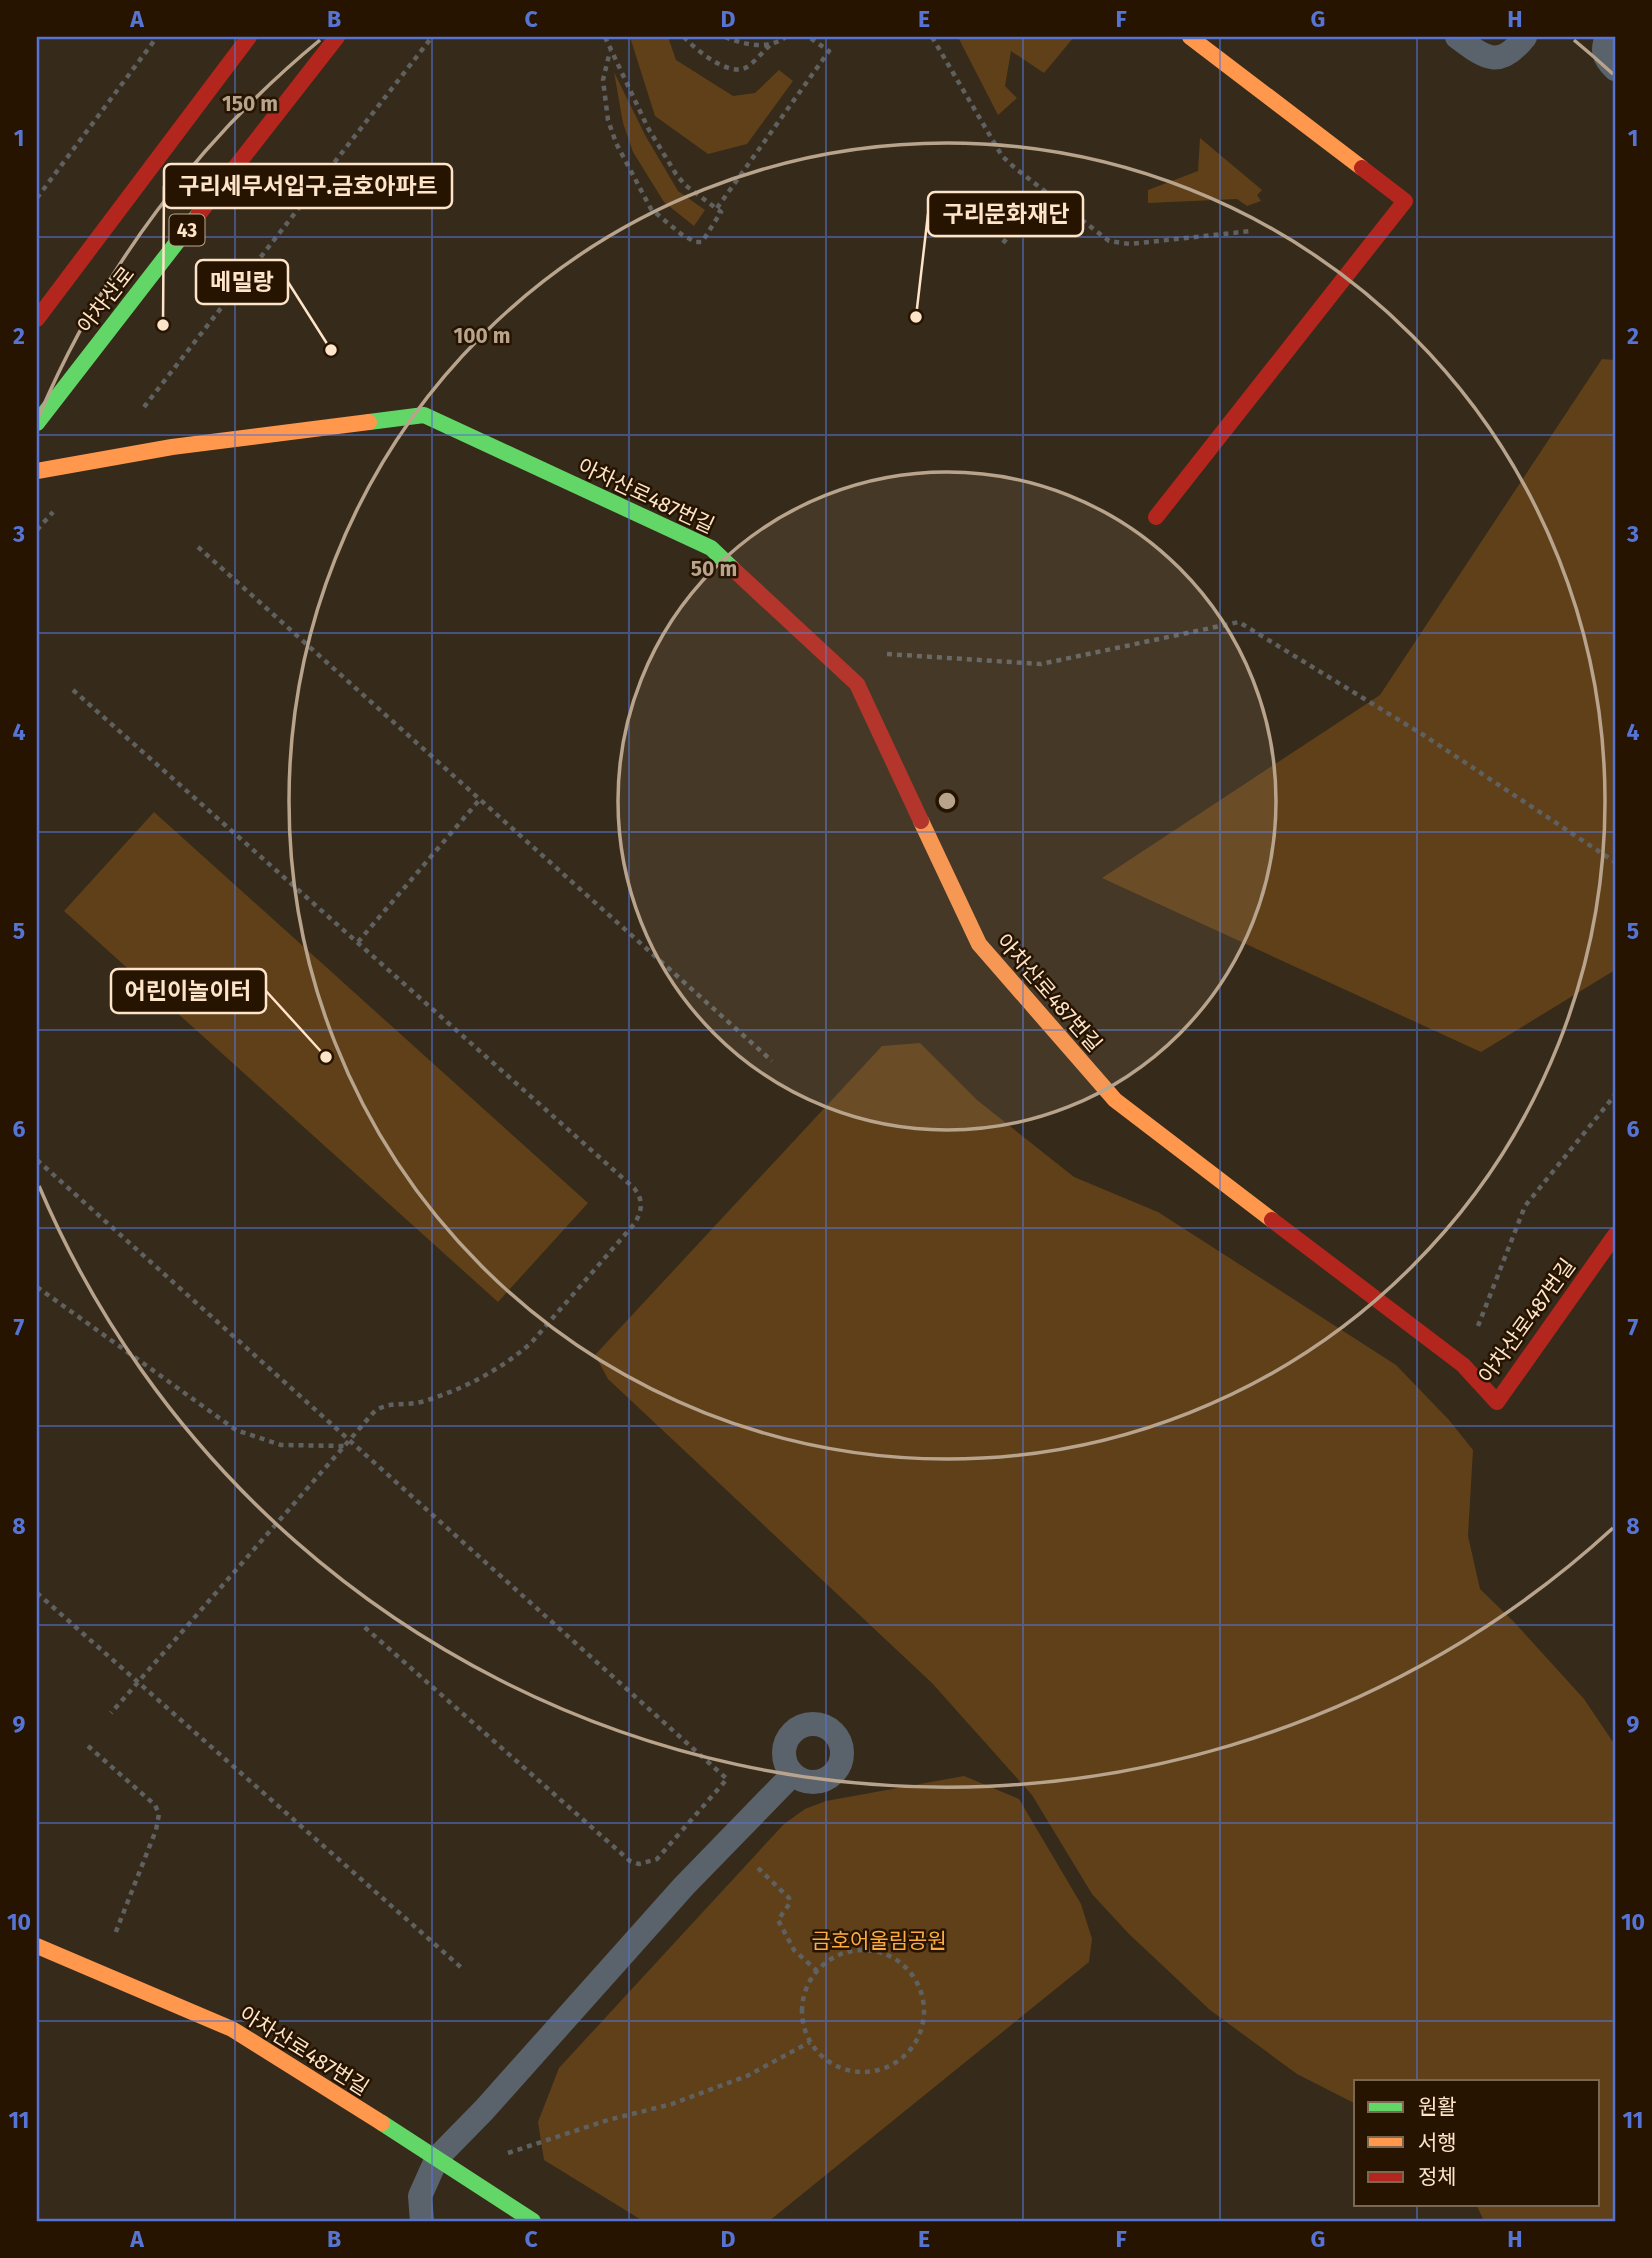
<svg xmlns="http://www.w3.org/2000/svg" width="1652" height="2258" viewBox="0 0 1652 2258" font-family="'Fira Sans','Noto Sans KR',sans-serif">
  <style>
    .green { fill: #604019 }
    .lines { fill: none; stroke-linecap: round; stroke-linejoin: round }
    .path { stroke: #5f6161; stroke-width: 4.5; stroke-dasharray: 5 5; stroke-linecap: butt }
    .lane { stroke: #5a636c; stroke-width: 24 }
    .fast { stroke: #63d668; stroke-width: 16 }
    .slow { stroke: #ff974d; stroke-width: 16 }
    .jam { stroke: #b3261e; stroke-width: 16 }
    .grid { fill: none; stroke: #5574d4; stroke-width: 2; stroke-opacity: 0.55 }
    .ring { fill: none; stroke: #b8a38c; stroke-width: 3.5 }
    .labels { text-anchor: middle; stroke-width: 5; stroke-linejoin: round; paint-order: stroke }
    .shield { fill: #261400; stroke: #bda68d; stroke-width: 2 }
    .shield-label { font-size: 19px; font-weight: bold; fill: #fee4c9 }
    .street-label { font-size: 21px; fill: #fee4c9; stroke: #261400 }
    .park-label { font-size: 21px; fill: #fdab44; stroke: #261400 }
    .centre { fill: #b8a38c; stroke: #261400; stroke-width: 3.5 }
    .ring-label { font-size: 21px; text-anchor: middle; font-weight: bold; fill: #b8a38c; stroke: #261400; stroke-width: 5; stroke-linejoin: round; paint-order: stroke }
    .leader { fill: none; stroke: #fee4c9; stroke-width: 2.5 }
    .callout-dot { fill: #fee4c9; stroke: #261400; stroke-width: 2.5 }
    .callout { fill: #261400; stroke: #fee4c9; stroke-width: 2.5 }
    .callout-label { font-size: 23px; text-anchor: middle; font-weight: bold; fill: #fee4c9 }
    .neatline { fill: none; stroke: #5574d4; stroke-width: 2.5 }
    .grid-label { font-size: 23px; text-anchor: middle; font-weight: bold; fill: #5574d4 }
  </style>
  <rect width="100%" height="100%" fill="#362a1a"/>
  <!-- green -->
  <path class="green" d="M630 37H668L676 60 733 96 755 93 779 70 793 81 747 144 708 154 655 116Z
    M958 37H1074L1044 73 1011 51 1005 86 1017 98 998 115Z
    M614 72 645 135 678 191 705 210 694 226 664 202 633 152 623 123Z
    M1200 138 1262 190 1257 195 1261 201 1247 206 1237 199 1148 203V190L1198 171Z
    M1602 359 1615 360V970L1481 1052 1102 878 1380 695Z
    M154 812 588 1203 498 1302 64 911Z
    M920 1043 977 1100 1074 1177 1158 1212 1396 1365 1449 1420 1473 1450 1468 1536 1480 1589 1514 1622 1584 1699 1615 1745V2221H1484L1476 2204H1598V2081H1356V2104L1297 2074 1210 2010 1129 1934 1092 1894 1032 1795 932 1683 608 1379 595 1355 882 1046Z
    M964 1776 1019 1799 1081 1904 1092 1939 1089 1962 769 2221H643L544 2160 538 2122 559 2068 784 1824 805 1809 826 1801Z"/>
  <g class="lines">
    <!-- path -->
    <path class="path" d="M605 37 648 128 676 174 685 185 721 212 702 242H695L681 234 651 209 616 143 608 120 603 80 610 51
      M684 37C695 49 729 78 747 67 756 61 764 50 772 43
      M725 37C745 45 767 50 786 37
      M932 37 1002 156 1015 168 1109 241 1130 244 1251 231
      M37 198 157 37
      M717 208 829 51 809 37
      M1003 243 1044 191
      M144 407 432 37
      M37 530 53 512
      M198 547 772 1061
      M887 654 1041 664 1239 622 1425 736 1615 862
      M73 690 634 1188C644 1201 642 1210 635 1223L531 1343C499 1371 462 1390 421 1402 404 1406 387 1401 374 1412L111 1713
      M358 942 481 798
      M37 1160 727 1779 657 1859 639 1864 630 1861 361 1624
      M37 1287 236 1430 281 1445 345 1446
      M1478 1326 1525 1206 1615 1095
      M37 1593 464 1970
      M88 1746 155 1805 159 1814 156 1830 115 1934
      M758 1868 789 1898 790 1903 778 1920 794 1950 817 1971
      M802 2011a61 61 0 1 1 122 0a61 61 0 1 1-122 0Z
      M508 2153 608 2120 672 2104 747 2076 810 2042"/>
    <!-- lane -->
    <path class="lane" d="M1457 37C1485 58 1499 70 1525 37
      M1607 37C1601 51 1604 58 1615 69
      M784 1753a29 29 0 1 1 58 0a29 29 0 1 1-58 0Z
      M422 2221 420 2196 437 2158 484 2110 684 1886 793 1774"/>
    <!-- fast -->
    <path class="fast" d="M369 422 424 415 711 548 733 569
      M37 423 198 215
      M382 2123 533 2221"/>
    <!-- slow -->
    <path class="slow" d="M1190 37 1362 168
      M37 471 172 447 369 422
      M921 821 979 944 1115 1100 1272 1220
      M37 1946 232 2029 382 2123"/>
    <!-- jam -->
    <path class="jam" d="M198 215 337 37
      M37 319 249 37
      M1156 517 1405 201 1362 168
      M733 569 857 684 921 821
      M1272 1220 1463 1365 1497 1402 1615 1235"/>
  </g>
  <!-- grid -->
  <path class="grid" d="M235 37V2221M432 37V2221M629 37V2221M826 37V2221M1023 37V2221M1220 37V2221M1417 37V2081M37 237H1615M37 435H1615M37 633H1615M37 832H1615M37 1030H1615M37 1228H1615M37 1426H1615M37 1625H1615M37 1823H1615M37 2021H1615M1417 2204V2221"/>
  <!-- distance rings -->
  <circle cx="947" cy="801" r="329" fill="#b8a38c" fill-opacity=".12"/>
  <g class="ring">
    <circle cx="947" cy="801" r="329"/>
    <circle cx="947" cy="801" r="658"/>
    <path d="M1613 1528A986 986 0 0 1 39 1186M39 416A986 986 0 0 1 320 40M1574 40A986 986 0 0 1 1613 74"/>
  </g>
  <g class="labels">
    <!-- shield labels -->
    <rect class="shield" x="169.5" y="214.5" width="35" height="31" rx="5"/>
    <g class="shield-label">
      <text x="187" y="237">43</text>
    </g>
    <!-- street labels -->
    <g class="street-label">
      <text transform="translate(106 300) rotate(-52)" y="7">아차산로</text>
      <text transform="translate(646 496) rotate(25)" y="7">아차산로487번길</text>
      <text transform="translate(1049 993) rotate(49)" y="7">아차산로487번길</text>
      <text transform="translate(1527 1321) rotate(-54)" y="7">아차산로487번길</text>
      <text transform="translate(304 2051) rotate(32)" y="7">아차산로487번길</text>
    </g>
    <!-- park labels -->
    <g class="park-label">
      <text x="879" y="1948">금호어울림공원</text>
    </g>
  </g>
  <circle cx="947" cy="801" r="10" class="centre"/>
  <g class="ring-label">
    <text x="250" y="111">150 m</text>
    <text x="482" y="343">100 m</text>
    <text x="714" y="576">50 m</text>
  </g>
  <!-- callouts -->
  <path class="leader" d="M163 325L164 186M916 317L928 214M331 350L288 282M326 1057L266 991"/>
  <g class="callout-dot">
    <circle cx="163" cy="325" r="7"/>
    <circle cx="916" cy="317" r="7"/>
    <circle cx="331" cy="350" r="7"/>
    <circle cx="326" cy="1057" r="7"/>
  </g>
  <g class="callout">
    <rect x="164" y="164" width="288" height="44" rx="7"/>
    <rect x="928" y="192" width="155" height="44" rx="7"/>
    <rect x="196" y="260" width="92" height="44" rx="7"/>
    <rect x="111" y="969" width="155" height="44" rx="7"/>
  </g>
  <g class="callout-label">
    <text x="308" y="194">구리세무서입구.금호아파트</text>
    <text x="1006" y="222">구리문화재단</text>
    <text x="242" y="290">메밀랑</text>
    <text x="188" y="999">어린이놀이터</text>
  </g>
  <!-- border -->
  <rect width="1652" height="2258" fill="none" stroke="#261400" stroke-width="77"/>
  <!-- legend -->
  <rect x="1354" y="2080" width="245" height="126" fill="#261400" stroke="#7c6750" stroke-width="2"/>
  <rect x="1368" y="2102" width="35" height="10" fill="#63d668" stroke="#7c6750" stroke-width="2"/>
  <text x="1418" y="2114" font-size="21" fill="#fee4c9">원활</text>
  <rect x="1368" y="2137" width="35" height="10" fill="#ff974d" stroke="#7c6750" stroke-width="2"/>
  <text x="1418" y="2150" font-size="21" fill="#fee4c9">서행</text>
  <rect x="1368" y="2172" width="35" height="10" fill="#b3261e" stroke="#7c6750" stroke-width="2"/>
  <text x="1418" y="2184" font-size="21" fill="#fee4c9">정체</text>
  <rect x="38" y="38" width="1576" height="2182" class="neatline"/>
  <g class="grid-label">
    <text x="137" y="27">A</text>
    <text x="334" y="27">B</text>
    <text x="531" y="27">C</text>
    <text x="728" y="27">D</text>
    <text x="924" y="27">E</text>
    <text x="1121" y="27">F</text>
    <text x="1318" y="27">G</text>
    <text x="1515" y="27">H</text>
    <text x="19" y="146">1</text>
    <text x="1633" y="146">1</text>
    <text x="19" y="344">2</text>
    <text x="1633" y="344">2</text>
    <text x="19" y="542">3</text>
    <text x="1633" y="542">3</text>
    <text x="19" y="740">4</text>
    <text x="1633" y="740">4</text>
    <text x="19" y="939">5</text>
    <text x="1633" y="939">5</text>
    <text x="19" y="1137">6</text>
    <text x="1633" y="1137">6</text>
    <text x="19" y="1335">7</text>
    <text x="1633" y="1335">7</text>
    <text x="19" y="1534">8</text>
    <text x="1633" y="1534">8</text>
    <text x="19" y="1732">9</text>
    <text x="1633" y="1732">9</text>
    <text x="19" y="1930">10</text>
    <text x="1633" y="1930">10</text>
    <text x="19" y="2128">11</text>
    <text x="1633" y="2128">11</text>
    <text x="137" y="2247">A</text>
    <text x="334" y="2247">B</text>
    <text x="531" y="2247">C</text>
    <text x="728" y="2247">D</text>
    <text x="924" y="2247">E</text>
    <text x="1121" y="2247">F</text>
    <text x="1318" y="2247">G</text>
    <text x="1515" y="2247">H</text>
  </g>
</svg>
